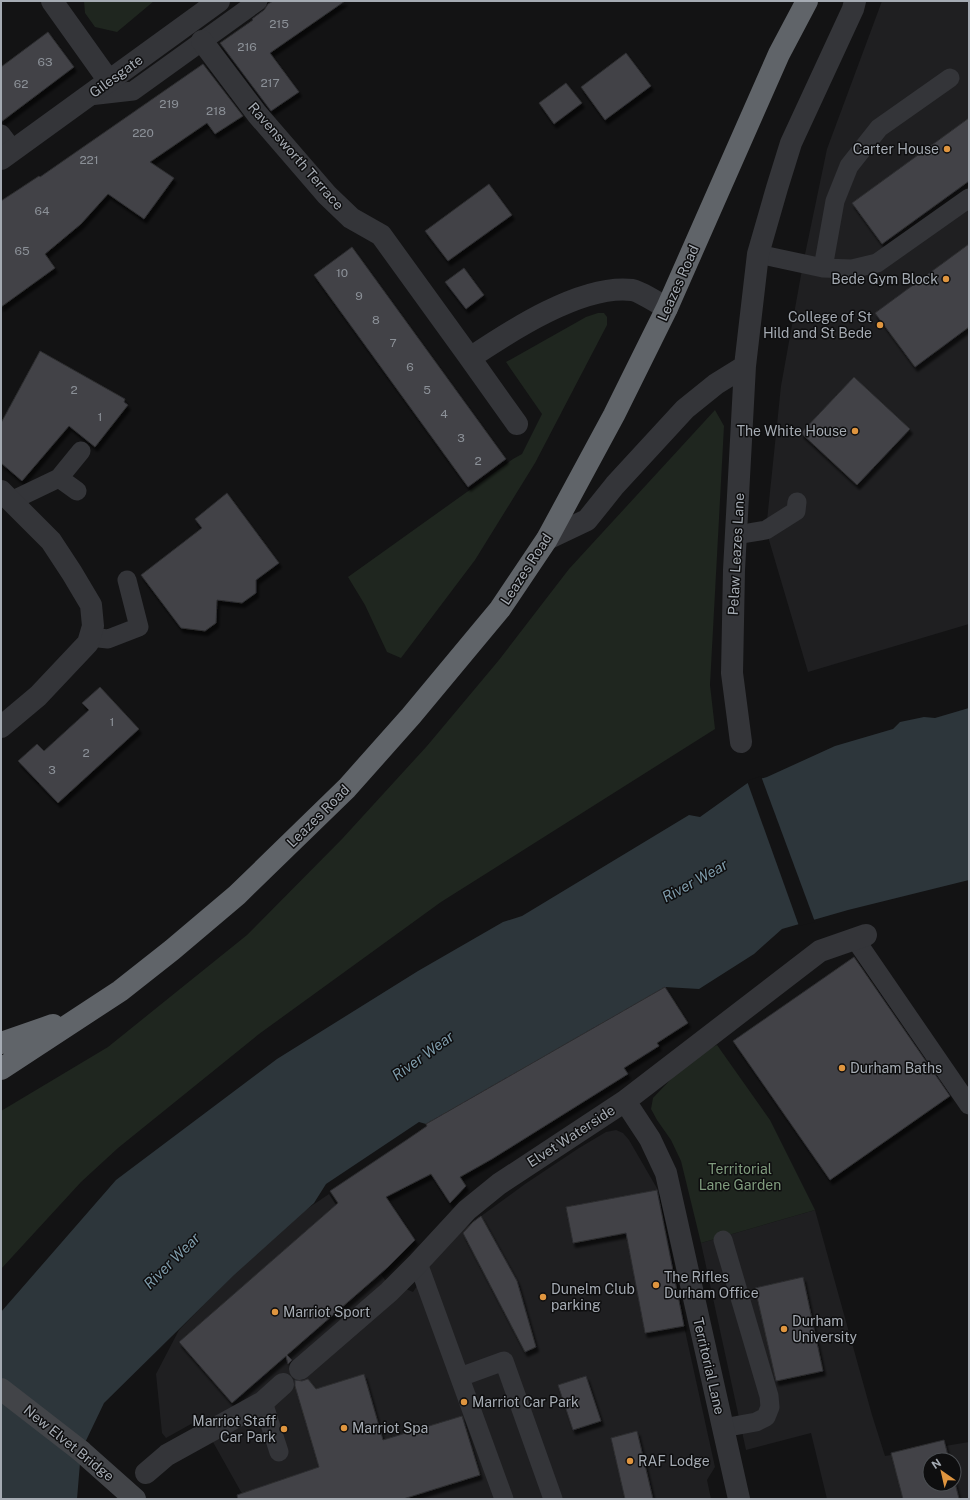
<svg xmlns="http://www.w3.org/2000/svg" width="970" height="1500" viewBox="0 0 970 1500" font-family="'Public Sans',sans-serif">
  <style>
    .built { fill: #1f1f21; fill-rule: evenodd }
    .green { fill: #1f261f }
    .water { fill: #2d363b }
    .pier { fill: #131314 }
    .building { fill: #424347; stroke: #2d2d30; filter: url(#shadow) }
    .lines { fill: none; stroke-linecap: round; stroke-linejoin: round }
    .lane { stroke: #343539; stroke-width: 19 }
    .street { stroke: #343539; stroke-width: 22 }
    .secondary { stroke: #424448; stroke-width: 22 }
    .highway { stroke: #606469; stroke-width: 22 }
    .secondary-bridge { stroke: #424448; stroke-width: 22 }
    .poi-dot { fill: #df953f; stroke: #0e0e0f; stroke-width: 1.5 }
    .labels { text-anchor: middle; stroke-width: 3; stroke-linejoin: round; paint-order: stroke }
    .number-label { font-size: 12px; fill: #8c9198 }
    .street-label { font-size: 14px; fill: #a5abb3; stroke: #0e0e0f }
    .poi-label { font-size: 14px; fill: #a5abb3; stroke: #0e0e0f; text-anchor: start }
    .park-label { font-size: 14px; fill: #809c7e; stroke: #0e0e0f }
    .water-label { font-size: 15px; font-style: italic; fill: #7f9cab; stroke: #0e0e0f }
  </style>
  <defs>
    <filter id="shadow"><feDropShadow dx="2.5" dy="4.5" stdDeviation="1" flood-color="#0009"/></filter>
  </defs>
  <rect width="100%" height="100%" fill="#131314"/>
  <!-- built -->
  <path class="built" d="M882 1H969V624L808 672 766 530 781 386 803 264 827 149Z
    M616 1130 623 1133 629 1140 658 1190 684 1326 715 1467 707 1480 711 1499H245L200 1419 166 1438 162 1433 156 1374 179 1330 279 1228 329 1194 385 1280 413 1292 436 1257 462 1230 525 1184 579 1148 606 1132Z
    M815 1210 872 1415 885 1456 969 1442V1499H827L811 1433 746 1450 701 1243ZM930 1460H954V1484H930Z"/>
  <!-- green -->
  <path class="green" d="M84 1H154L117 32 95 27 85 13Z
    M598 313H604L607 317V325L535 463 475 560 401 658 387 652 365 605 348 577 513 459 522 454 542 414 506 362 586 317Z
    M715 410 724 426 710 685 715 729 441 902 259 1034 118 1148 81 1182 1 1269V1111L108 1047 247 935 342 839 427 746 499 660 569 569Z
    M717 1045 770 1120 815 1210 701 1243 681 1161 671 1140 657 1120 651 1109 653 1098 693 1056Z"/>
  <!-- water -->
  <path class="water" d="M969 708V880L848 910 782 929 754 954 699 989 665 987 426 1124 419 1122 326 1184 314 1203 234 1275 104 1403 81 1451 77 1499H1V1312L116 1180 277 1059 418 971 503 922 522 916 689 815 700 817 749 782 767 777 835 746 893 729 900 722 924 717 935 718Z"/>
  <!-- pier -->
  <path class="pier" d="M761 776 815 922 799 926 747 781Z"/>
  <!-- building -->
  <path class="building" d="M273 1H345L270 53 299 92 271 111 220 43 253 20 252 19 264 10 268 4Z
    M48 32 74 67 1 122V67Z
    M626 53 651 86 605 120 581 87Z
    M203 64 243 116 215 134 207 123 150 162 174 178 144 219 108 194 81 224 45 254 55 268 1 307V201L39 176 40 177Z
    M566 83 582 103 554 124 539 103Z
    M969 118V181L882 244 852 203Z
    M489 184 512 215 448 261 425 231Z
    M969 244V327L915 367 875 313Z
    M352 247 506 459 468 487 314 275Z
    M464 268 484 295 466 309 445 282Z
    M40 351 125 399 124 402 128 405 95 447 69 426 22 481 1 463V423Z
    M854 377 910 429 857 485 801 433Z
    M227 493 279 563 256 580V593L242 603 217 600 216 623 205 631 181 628 141 575 202 528 195 519Z
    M100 687 139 729 58 803 18 761 37 744 44 751 89 710 82 703Z
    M854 957 950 1096 830 1180 733 1041Z
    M665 987 688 1023 657 1043 659 1046 624 1068 628 1074 492 1159 460 1177 466 1186 450 1203 431 1174 386 1197 415 1240 387 1268 287 1355 292 1360 288 1364 286 1356 232 1403 179 1342 338 1203 330 1191 405 1141 427 1126 426 1124Z
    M657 1190 684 1326 645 1333 626 1233 573 1243 566 1207Z
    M481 1216 517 1281 536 1347 525 1352 463 1233 473 1222Z
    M803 1277 823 1371 776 1381 755 1288Z
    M364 1374 383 1440 462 1416 480 1475 403 1499H238L237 1495 319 1467 295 1386V1380L302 1381 308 1379 316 1389Z
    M586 1376 601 1421 573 1430 558 1385Z
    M637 1431 653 1499H625L611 1438Z
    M944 1440 949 1460H930V1484H954V1479L959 1499H903L891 1453Z"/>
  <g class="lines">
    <!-- lane -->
    <path class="lane" d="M89 96 133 91 258 1
      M1 134 13 150
      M758 254 823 268 852 269 877 263 969 198
      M823 268 835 201 849 166 879 128 950 78
      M59 478 77 491
      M11 501 59 478 81 451
      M736 535 766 530 796 511 797 502
      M89 637 108 639 139 627 127 580
      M855 939 969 1105
      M723 1240 769 1396 770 1407 766 1417 756 1422 723 1428
      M418 1263 504 1499
      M460 1377 504 1361 553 1499
      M263 1402 279 1452"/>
    <!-- street -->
    <path class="street" d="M52 1 109 81
      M202 41 257 114 327 195 351 218 381 235 470 358C510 331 582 284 632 290 640 291 659 304 667 308
      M1 159 219 1
      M470 358 517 424
      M1 491 51 541 72 573 91 605 93 626 88 643 38 696 1 727
      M547 539 587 520 615 485 685 409 716 384 745 366
      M741 742 732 673 734 570 745 366 758 254 777 188 791 143 853 9 855 1
      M625 1101 650 1139 666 1173 739 1499
      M300 1369 389 1292 418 1263 467 1210 499 1184 625 1101 820 951 866 935
      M146 1473 167 1455 263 1402 283 1384"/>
    <!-- secondary -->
    <path class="secondary" d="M1 1389 81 1451"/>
    <!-- highway -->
    <path class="highway" d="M1 1043 53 1025
      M1 1069 120 991 172 950 237 895 347 788 411 716 500 609 547 539 614 415 667 308 779 54 807 1"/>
    <!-- secondary-bridge -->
    <path class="secondary-bridge" d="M81 1451 135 1499"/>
  </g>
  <!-- markers -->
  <g class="poi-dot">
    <circle cx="947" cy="149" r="4"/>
    <circle cx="946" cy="279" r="4"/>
    <circle cx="880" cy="325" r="4"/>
    <circle cx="855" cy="431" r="4"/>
    <circle cx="842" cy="1068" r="4"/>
    <circle cx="656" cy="1285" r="4"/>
    <circle cx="543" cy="1297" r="4"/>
    <circle cx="275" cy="1312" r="4"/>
    <circle cx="784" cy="1329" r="4"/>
    <circle cx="464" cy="1402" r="4"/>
    <circle cx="344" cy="1428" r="4"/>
    <circle cx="284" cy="1429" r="4"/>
    <circle cx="630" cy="1461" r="4"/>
  </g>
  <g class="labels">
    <!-- number labels -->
    <g class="number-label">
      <text x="279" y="28">215</text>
      <text x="247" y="51">216</text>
      <text x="45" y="66">63</text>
      <text x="270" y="87">217</text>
      <text x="21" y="88">62</text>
      <text x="169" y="108">219</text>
      <text x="216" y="115">218</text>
      <text x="143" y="137">220</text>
      <text x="89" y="164">221</text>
      <text x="42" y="215">64</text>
      <text x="22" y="255">65</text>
      <text x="342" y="277">10</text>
      <text x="359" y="300">9</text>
      <text x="376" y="324">8</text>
      <text x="393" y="347">7</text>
      <text x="410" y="371">6</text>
      <text x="74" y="394">2</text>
      <text x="427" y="394">5</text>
      <text x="444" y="418">4</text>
      <text x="100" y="421">1</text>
      <text x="461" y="442">3</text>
      <text x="478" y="465">2</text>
      <text x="112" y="726">1</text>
      <text x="86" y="757">2</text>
      <text x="52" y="774">3</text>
    </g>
    <!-- street labels -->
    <g class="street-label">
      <text transform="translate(116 76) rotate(-36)" y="5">Gilesgate</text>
      <text transform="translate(296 156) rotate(49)" y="5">Ravensworth Terrace</text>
      <text transform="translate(678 283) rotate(-66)" y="5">Leazes Road</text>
      <text transform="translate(736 554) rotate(-87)" y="5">Pelaw Leazes Lane</text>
      <text transform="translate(526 569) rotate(-57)" y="5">Leazes Road</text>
      <text transform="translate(318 816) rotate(-45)" y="5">Leazes Road</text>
      <text transform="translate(571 1136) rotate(-33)" y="5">Elvet Waterside</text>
      <text transform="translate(709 1366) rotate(77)" y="5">Territorial Lane</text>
      <text transform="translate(69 1443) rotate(39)" y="5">New Elvet Bridge</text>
    </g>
    <!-- poi labels -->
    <g class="poi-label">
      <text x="939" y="154" text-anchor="end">Carter House</text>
      <text x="938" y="284" text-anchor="end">Bede Gym Block</text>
      <text x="872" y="322" text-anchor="end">College of St<tspan x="872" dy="16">Hild and St Bede</tspan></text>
      <text x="847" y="436" text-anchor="end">The White House</text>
      <text x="850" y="1073">Durham Baths</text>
      <text x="664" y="1282">The Rifles<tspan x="664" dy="16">Durham Office</tspan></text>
      <text x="551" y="1294">Dunelm Club<tspan x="551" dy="16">parking</tspan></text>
      <text x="283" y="1317">Marriot Sport</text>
      <text x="792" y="1326">Durham<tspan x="792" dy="16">University</tspan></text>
      <text x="472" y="1407">Marriot Car Park</text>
      <text x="276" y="1426" text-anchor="end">Marriot Staff<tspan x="276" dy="16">Car Park</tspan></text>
      <text x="352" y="1433">Marriot Spa</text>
      <text x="638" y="1466">RAF Lodge</text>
    </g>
    <!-- park labels -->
    <g class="park-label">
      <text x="740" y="1174">Territorial<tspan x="740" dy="16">Lane Garden</tspan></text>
    </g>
    <!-- water labels -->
    <g class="water-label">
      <text transform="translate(695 881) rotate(-29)" y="5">River Wear</text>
      <text transform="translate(423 1056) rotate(-36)" y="5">River Wear</text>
      <text transform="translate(172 1261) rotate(-45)" y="5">River Wear</text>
    </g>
  </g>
  <!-- border -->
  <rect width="970" height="1500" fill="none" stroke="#a5abb3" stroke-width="4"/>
  <!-- north arrow -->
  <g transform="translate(942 1472) rotate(326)"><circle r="19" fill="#0e0e0f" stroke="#4a4d51"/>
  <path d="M0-3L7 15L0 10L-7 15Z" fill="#df953f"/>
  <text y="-6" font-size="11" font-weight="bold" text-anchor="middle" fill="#a5abb3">N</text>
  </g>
</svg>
